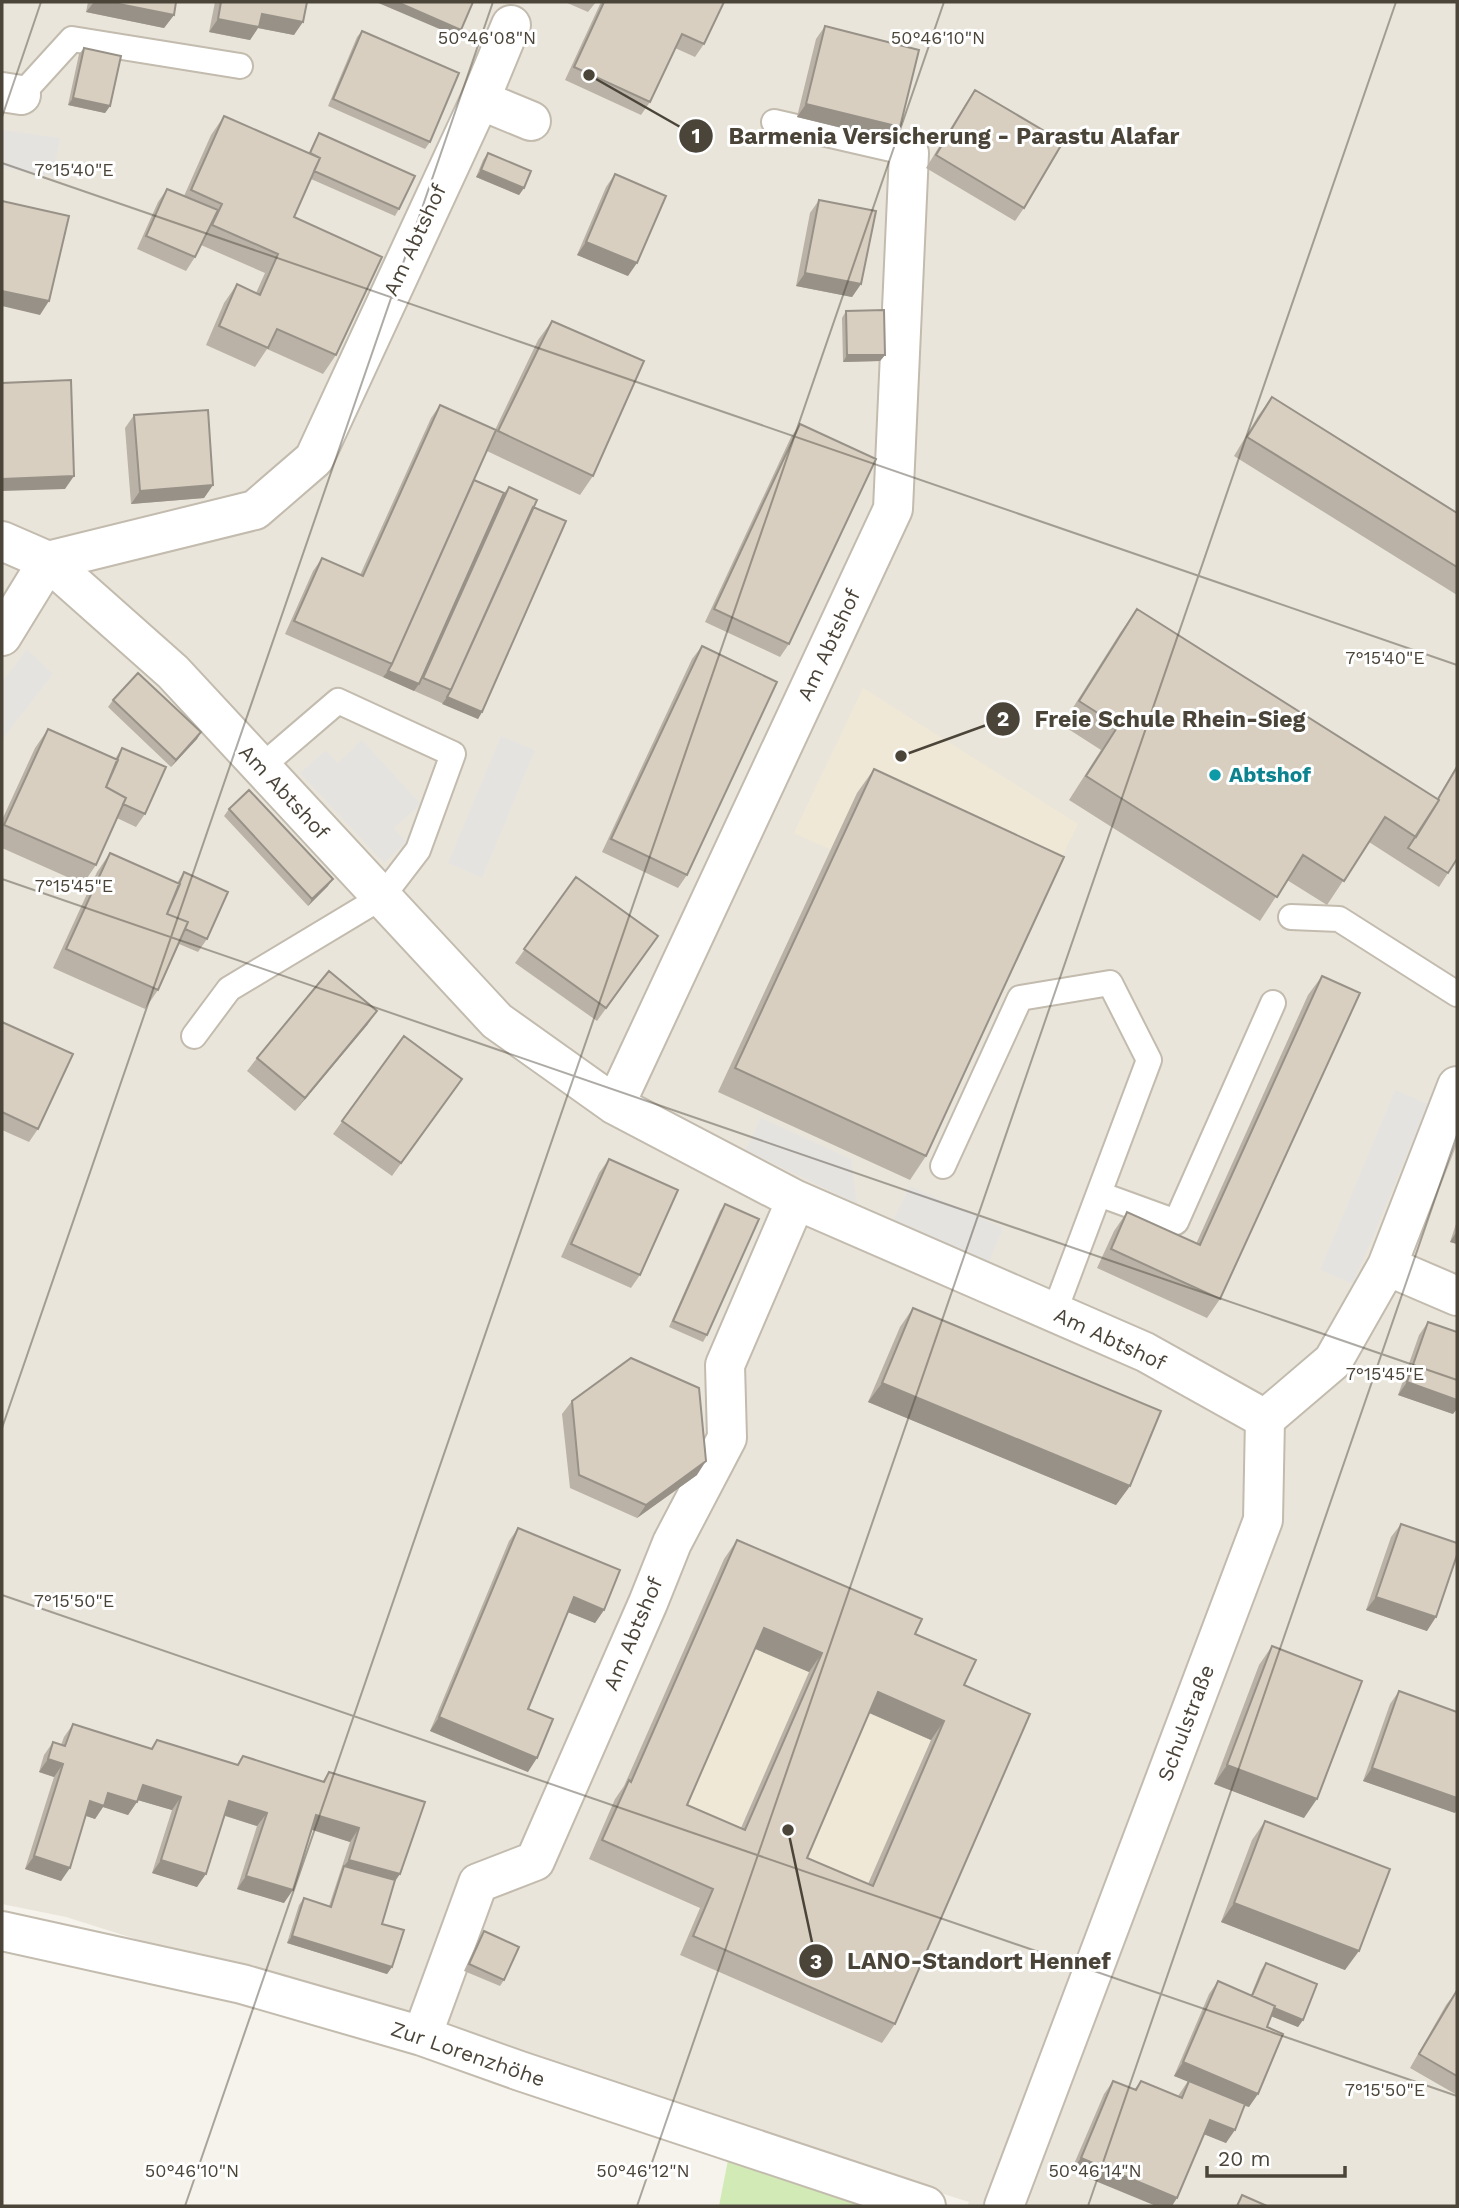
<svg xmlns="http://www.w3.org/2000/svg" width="1459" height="2208" viewBox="0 0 1459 2208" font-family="'Work Sans',sans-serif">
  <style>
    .residential { fill: #eae5da }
    .education { fill: #efe8d6 }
    .green { fill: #d2eab5 }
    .parking { fill: #e5e3e0 }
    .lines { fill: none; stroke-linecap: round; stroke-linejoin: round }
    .service-casing { stroke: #c2bbae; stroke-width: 28 }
    .minor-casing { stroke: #c2bbae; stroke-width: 42 }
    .service { stroke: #fff; stroke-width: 24 }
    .minor { stroke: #fff; stroke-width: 38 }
    .wall { fill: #bab2a6; fill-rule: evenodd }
    .shaded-wall { fill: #979187 }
    .building { fill: #d8cfc1; stroke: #979187; stroke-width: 2; fill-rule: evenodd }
    .ticks { fill: none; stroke: #4b4439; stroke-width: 2; stroke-opacity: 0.45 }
    .culture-dot { fill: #0f9aa8; stroke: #fff; stroke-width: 2.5 }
    .labels { text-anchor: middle; stroke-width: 6; stroke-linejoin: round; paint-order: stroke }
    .street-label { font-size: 21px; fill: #4b4439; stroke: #fff }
    .culture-label { font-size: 21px; font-weight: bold; fill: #0d838f; stroke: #fff; text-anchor: start }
    .ticks-label { font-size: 18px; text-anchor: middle; fill: #4b4439; stroke: #fff; stroke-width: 6; stroke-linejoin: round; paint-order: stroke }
    .leader { fill: none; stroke: #4b4439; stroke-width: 2.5 }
    .callout-dot { fill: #4b4439; stroke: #fff; stroke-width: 2.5 }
    .mark-label { font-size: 21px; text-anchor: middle; font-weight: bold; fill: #fff }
    .callout-label { font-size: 23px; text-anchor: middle; font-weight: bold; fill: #4b4439; stroke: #fff; stroke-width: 6; stroke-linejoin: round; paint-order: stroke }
  </style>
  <rect width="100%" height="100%" fill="#f6f3ec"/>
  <!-- residential -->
  <path class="residential" d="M2 2H1457V2206H967L969 2202 66 1917 2 1904Z"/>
  <!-- education -->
  <path class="education" d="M863 688 1078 824 1023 936 794 833Z
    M724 1559 755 1572 951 1704 1017 1733 882 2043 680 1955 699 1908 589 1859 615 1799 618 1800Z"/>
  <!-- green -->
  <path class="green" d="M729 2155 886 2206H719Z"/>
  <!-- parking -->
  <path class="parking" d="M2 130 60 138 53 176 2 168Z
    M27 649 53 674 4 737 2 746V682Z
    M501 736 535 750 482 878 448 863Z
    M362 740 421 804 394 828 406 842 384 863 300 773 326 750 338 763Z
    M1395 1090 1428 1104 1353 1284 1320 1270Z
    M761 1118 851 1159 857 1204 746 1150Z
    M910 1186 1003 1228 986 1269 891 1225Z"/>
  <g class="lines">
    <defs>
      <path id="service" d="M21 95 72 39 240 66
        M774 122 909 153
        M1291 917 1339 919 1457 994
        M194 1036 229 989 382 897 418 850 453 754 338 701 261 767
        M943 1166 1020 998 1110 983 1149 1060 1054 1313
        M1099 1194 1176 1222 1273 1003"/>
      <path id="minor" d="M2 92 21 95
        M480 100 531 121
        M2 541 48 561 173 672 497 1021 615 1105 796 1200 1145 1352 1265 1419
        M2 636 48 561 255 510 314 459 480 100 511 25
        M615 1105 893 509 909 153
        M1387 1266 1457 1296
        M2 1931 242 1984 422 2036 520 2071 926 2206
        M422 2036 478 1883 535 1861 648 1603 672 1543 727 1438 725 1365 796 1200
        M1004 2206 1263 1520 1265 1419 1333 1361 1387 1266 1457 1086"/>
    </defs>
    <!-- service casing -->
    <use href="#service" class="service-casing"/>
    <!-- minor casing -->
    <use href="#minor" class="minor-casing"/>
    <!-- service -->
    <use href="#service" class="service"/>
    <!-- minor -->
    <use href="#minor" class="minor"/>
  </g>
  <!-- wall -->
  <path class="wall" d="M88 2H176L174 15 164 28 86 12Z
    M215 2H307L294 35 258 28 250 40 209 32Z
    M565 2H596L588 12Z
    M601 2H724L704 44 695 57 675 48 650 102 641 115 565 80Z
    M825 26 891 140 797 117 816 39Z
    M362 31 430 142 425 149 328 106 357 37Z
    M84 48 110 106 105 113 68 105 79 54Z
    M975 90 1024 208 1015 221 926 168 966 103Z
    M224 116 309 153 315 140 319 133 399 209 395 216 311 179 294 217 336 355 323 374 267 349 255 367 206 345 224 303 237 284 256 293 265 273 201 245 195 257 186 271 137 249 158 202 167 189 184 196 211 135Z
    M488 153 524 188 519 195 476 177 483 160Z
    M615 174 628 276 577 255 606 187Z
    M819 200 861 284 852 297 796 286 810 213Z
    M846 311 885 355 880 361 843 362 842 318Z
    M552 321 593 476 580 495 487 451 474 480 504 493 509 487 533 507 482 712 478 719 285 634 313 571 322 558 360 575 431 418 440 405 495 430 538 340Z
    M1272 397 1457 513V595L1234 456 1258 416Z
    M134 415 213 485 204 498 131 504 125 428Z
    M800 424 789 644 780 657 705 622 791 437Z
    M1137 609 1437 799 1457 765V859L1439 887 1369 842 1327 905 1287 880 1260 921 1069 800 1101 750 1062 725 1120 633Z
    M702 646 687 875 678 888 602 852 692 659Z
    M113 700 201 732 197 739 171 767 108 707Z
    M48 729 115 759 122 748 145 814 136 827 117 818 96 865 83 884 2 848V820L35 748Z
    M874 769 926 1156 910 1180 718 1092 857 793Z
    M229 809 328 886 308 906 224 816Z
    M110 853 177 883 184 872 207 939 198 952 179 944 158 990 145 1009 53 968 97 872Z
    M576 877 658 936 597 1021 515 963Z
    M1322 976 1220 1299 1207 1318 1097 1268 1114 1231 1127 1212 1196 1244 1308 995Z
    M2 1022 38 1129 29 1142 2 1130Z
    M368 1024 295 1111 247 1071 257 1058Z
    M404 1036 462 1079 392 1176 333 1134Z
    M609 1159 640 1275 631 1288 561 1257 599 1173Z
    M725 1204 707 1335 703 1342 669 1327 720 1211Z
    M1457 1221V1244L1450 1242Z
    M913 1308 1130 1486 1116 1505 868 1402 900 1327Z
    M1428 1322 1453 1414 1398 1395 1419 1335Z
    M572 1401 697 1475 637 1518 570 1488 562 1414Z
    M1401 1524 1427 1631 1366 1610 1391 1537Z
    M518 1528 604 1610 595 1623 568 1612 528 1709V1772L430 1731 509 1541Z
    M737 1540 915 1634 964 1685 895 2024 882 2043 680 1955 700 1908 589 1859 615 1799 624 1786 724 1559ZM755 1649 809 1672 741 1828 687 1805ZM869 1713 931 1740 868 1884 807 1858Z
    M1272 1646 1304 1818 1214 1784 1259 1665Z
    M1399 1691 1455 1813 1363 1781 1390 1704Z
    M73 1724 151 1749 157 1740 237 1765 243 1756 323 1781 329 1772 400 1874 395 1880 382 1924 392 1967 387 1974 287 1943 299 1905 304 1898 329 1906 350 1842 312 1830 284 1903 237 1889 257 1826 225 1816 197 1887 152 1873 172 1810 138 1800 128 1815 103 1807 95 1819 86 1816 61 1881 25 1869 54 1777 39 1772 44 1755 53 1742 61 1745 64 1737Z
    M1265 1821 1345 1970 1221 1922 1252 1840Z
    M484 1931 504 1980 500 1986 464 1971 479 1938Z
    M1266 1963 1303 2020 1298 2027 1271 2016 1267 2027 1249 2107 1245 2106 1226 2143 1204 2134 1071 2171 1104 2094 1113 2081 1134 2090 1141 2081 1178 2096 1188 2081 1174 2076 1209 1994 1218 1981 1251 1995 1261 1970Z
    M1456 1992 1457 1993V2095L1410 2068 1446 2005Z"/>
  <!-- shaded-wall -->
  <path class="shaded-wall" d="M94 2H109L174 15 164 28 86 12Z
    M376 2H397L461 30 456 36Z
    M262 14 303 22 294 35 258 28 250 40 209 32 218 19Z
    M73 98 110 106 105 113 68 105Z
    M806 104 900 127 891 140 797 117Z
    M481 170 524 188 519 195 476 177Z
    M586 242 637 263 628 276 577 255Z
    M805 273 861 284 852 297 796 286Z
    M2 291 49 301 40 315 2 306Z
    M847 355H885L880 361 843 362Z
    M74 476 65 489 2 491V479Z
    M213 485 204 498 131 504 140 491Z
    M388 671 419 684 414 691 383 677Z
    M447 697 482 712 478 719 442 704Z
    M201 732 197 739 171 767 176 760Z
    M333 879 328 886 308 906 312 899Z
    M377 1011 368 1024 295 1111 305 1098Z
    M1457 1231V1244L1450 1242Z
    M1407 1382 1457 1400V1409L1453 1414 1398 1395Z
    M882 1383 1130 1486 1116 1505 868 1402Z
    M706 1461 697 1475 637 1518 646 1505Z
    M574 1597 604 1610 595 1623 565 1611Z
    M1376 1597 1436 1617 1427 1631 1366 1610Z
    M764 1628 822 1653 809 1672 751 1647Z
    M878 1692 944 1721 931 1740 865 1711Z
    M439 1717 537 1758 528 1772 430 1731Z
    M48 1759 63 1764 54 1777 39 1772Z
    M1227 1765 1317 1799 1304 1818 1214 1784Z
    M1372 1768 1457 1798V1810L1455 1813 1363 1781Z
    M143 1785 181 1797 172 1810 134 1799Z
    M108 1793 137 1802 128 1815 103 1807 95 1819 81 1814 90 1801Z
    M229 1801 267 1813 257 1826 220 1814Z
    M316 1815 359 1828 350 1842 307 1828Z
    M34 1856 70 1868 61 1881 25 1869Z
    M161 1860 206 1874 197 1887 152 1873Z
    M349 1860 400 1874 391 1887 344 1866Z
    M246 1876 293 1890 284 1903 237 1889Z
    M1234 1903 1359 1951 1345 1970 1221 1922Z
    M292 1936 392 1967 387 1974 287 1943Z
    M1251 1999 1303 2020 1298 2027 1246 2006Z
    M1183 2062 1258 2094 1249 2107 1174 2076Z
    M1210 2120 1235 2130 1226 2143 1201 2133Z
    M1081 2158 1177 2198 1172 2206H1156L1071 2171Z"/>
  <!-- building -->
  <path class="building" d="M109 2H176L174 15Z
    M221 2H307L303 22 262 14 259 27 218 19Z
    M397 2H473L461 30Z
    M604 2H724L704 44 682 34 650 102 574 67Z
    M825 26 919 50 900 127 806 104Z
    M362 31 459 73 430 142 333 99Z
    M84 48 121 56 110 106 73 98Z
    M975 90 1063 142 1024 208 936 155Z
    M224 116 320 158 294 217 382 257 336 355 277 329 268 348 219 326 237 284 260 295 278 254 212 225 222 204 191 190Z
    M319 133 415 176 399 209 314 171 320 158 310 153Z
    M488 153 531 171 524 188 481 170Z
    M615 174 666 196 637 263 586 242Z
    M167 189 218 210 195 257 146 236Z
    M819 200 876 211 861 284 805 273Z
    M2 201 69 216 49 301 2 291Z
    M884 310 885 355H847L846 311Z
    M552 321 644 361 593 476 498 431Z
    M71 380 74 476 2 479V383Z
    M1272 397 1457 513V567L1247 437Z
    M440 405 496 430 392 664 294 621 322 558 363 576Z
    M208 410 213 485 140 491 134 415Z
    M800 424 876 459 789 644 714 609Z
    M474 480 504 493 419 684 388 671 392 664Z
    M509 487 537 500 451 690 423 678Z
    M533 507 566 521 482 712 447 697 451 690Z
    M1137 609 1439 800 1416 837 1385 817 1344 881 1303 855 1277 897 1086 776 1118 726 1079 701Z
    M702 646 777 682 687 875 611 839Z
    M138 673 201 732 176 760 113 700Z
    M48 729 118 760 106 787 126 798 96 865 4 825Z
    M122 748 166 767 145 814 123 804 126 798 106 787Z
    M1457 767V859L1448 873 1408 848 1439 800 1438 799Z
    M874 769 1064 857 926 1156 735 1068Z
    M249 790 333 879 312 899 229 809Z
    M110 853 180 884 167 914 188 922 158 990 66 949Z
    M184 872 228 892 207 939 185 929 188 922 167 914Z
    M576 877 658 936 606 1008 524 949Z
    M329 971 377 1011 305 1098 257 1058Z
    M1322 976 1360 993 1220 1299 1111 1249 1127 1212 1200 1245Z
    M2 1022 73 1054 38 1129 2 1112Z
    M404 1036 462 1079 401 1163 342 1121Z
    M609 1159 678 1190 640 1275 571 1244Z
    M725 1204 759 1219 707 1335 673 1321Z
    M913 1308 1161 1411 1130 1486 882 1383Z
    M1428 1322 1457 1332V1400L1407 1382Z
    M631 1358 699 1388 706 1461 646 1505 579 1475 572 1401Z
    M1401 1524 1457 1543V1555L1436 1617 1376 1597Z
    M518 1528 620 1570 604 1610 574 1597 528 1709 553 1719 537 1758 439 1717Z
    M737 1540 922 1619 915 1634 976 1660 964 1685 1030 1714 895 2024 693 1936 713 1889 602 1840 629 1780 631 1782ZM764 1628 822 1653 745 1830 687 1805ZM878 1692 944 1721 873 1886 807 1858Z
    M1272 1646 1362 1681 1317 1799 1227 1765Z
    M1399 1691 1457 1712V1798L1372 1768Z
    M73 1724 152 1749 157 1740 238 1765 243 1756 324 1782 329 1772 425 1802 400 1874 349 1860 359 1828 316 1815 293 1890 246 1876 267 1813 229 1801 206 1874 161 1860 181 1797 143 1785 137 1802 108 1793 104 1806 90 1801 70 1868 34 1856 63 1764 48 1759 53 1742 65 1746Z
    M1265 1821 1390 1869 1359 1951 1234 1903Z
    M344 1866 395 1880 382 1924 404 1930 392 1967 292 1936 304 1898 331 1907Z
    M484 1931 519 1947 504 1980 469 1964Z
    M1266 1963 1317 1984 1303 2020 1274 2008 1275 2006 1252 1996Z
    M1218 1981 1275 2006 1267 2027 1283 2034 1258 2094 1183 2062Z
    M1456 1992 1457 1993V2076L1419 2054Z
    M1113 2081 1136 2090 1141 2081 1182 2098 1189 2081 1245 2104 1235 2130 1210 2120 1177 2198 1081 2158Z
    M1242 2195 1267 2206H1237Z"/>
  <!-- ticks -->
  <path class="ticks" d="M2 117 41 2M2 163 1457 665M2 879 1457 1380M2 1428 493 2M2 1595 1457 2096M185 2206 944 2M637 2206 1396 2M1088 2206 1457 1135"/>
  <!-- markers -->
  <circle class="culture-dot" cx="1215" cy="775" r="7"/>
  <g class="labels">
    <!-- street labels -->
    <g class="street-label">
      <text transform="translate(415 240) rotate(-65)" y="7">Am Abtshof</text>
      <text transform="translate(829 645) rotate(-65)" y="7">Am Abtshof</text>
      <text transform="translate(284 792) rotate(47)" y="7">Am Abtshof</text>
      <text transform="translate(1110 1339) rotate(25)" y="7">Am Abtshof</text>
      <text transform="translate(633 1634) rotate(-67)" y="7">Am Abtshof</text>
      <text transform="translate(1186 1723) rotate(-69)" y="7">Schulstraße</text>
      <text transform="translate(468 2054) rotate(19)" y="7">Zur Lorenzhöhe</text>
    </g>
    <!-- culture labels -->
    <g class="culture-label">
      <text x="1229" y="782">Abtshof</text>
    </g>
  </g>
  <g class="ticks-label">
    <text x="487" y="44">50°46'08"N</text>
    <text x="938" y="44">50°46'10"N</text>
    <text x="74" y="176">7°15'40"E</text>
    <text x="1385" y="664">7°15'40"E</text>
    <text x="74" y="892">7°15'45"E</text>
    <text x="1385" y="1380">7°15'45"E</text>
    <text x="74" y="1607">7°15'50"E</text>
    <text x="1385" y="2096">7°15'50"E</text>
    <text x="192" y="2177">50°46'10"N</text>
    <text x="643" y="2177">50°46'12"N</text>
    <text x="1095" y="2177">50°46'14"N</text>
  </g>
  <!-- callouts -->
  <path class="leader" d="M589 75L696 136M901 756L1003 719M788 1830L816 1961"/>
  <g class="callout-dot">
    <circle cx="589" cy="75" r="7"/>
    <circle cx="901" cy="756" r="7"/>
    <circle cx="788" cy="1830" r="7"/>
    <circle cx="696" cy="136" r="18"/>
    <circle cx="1003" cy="719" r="18"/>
    <circle cx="816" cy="1961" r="18"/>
  </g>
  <g class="mark-label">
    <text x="696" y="143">1</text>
    <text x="1003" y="726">2</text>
    <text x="816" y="1969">3</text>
  </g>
  <g class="callout-label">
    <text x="954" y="144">Barmenia Versicherung - Parastu Alafar</text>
    <text x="1170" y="727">Freie Schule Rhein-Sieg</text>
    <text x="979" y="1969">LANO-Standort Hennef</text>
  </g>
  <!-- border -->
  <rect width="1459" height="2208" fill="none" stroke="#4b4439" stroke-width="7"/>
  <!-- scale -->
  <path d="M1207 2166v10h138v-10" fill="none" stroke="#4b4439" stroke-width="3.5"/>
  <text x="1218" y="2166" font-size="21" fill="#4b4439" stroke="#ffffff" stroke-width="5" paint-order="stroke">20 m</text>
</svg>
